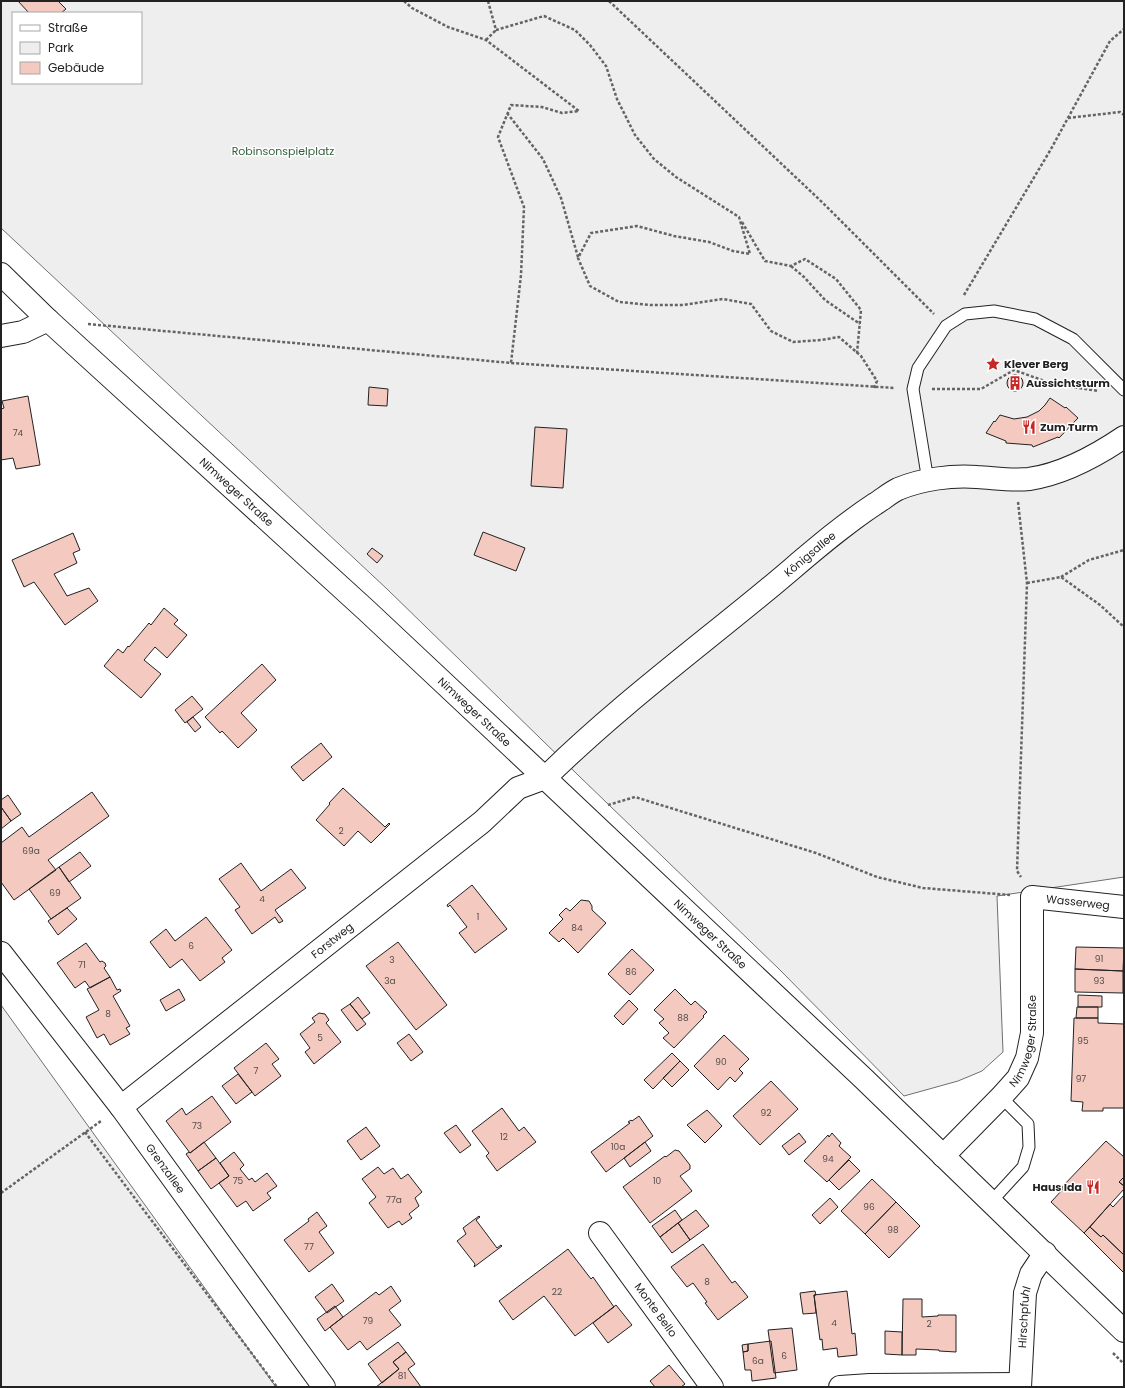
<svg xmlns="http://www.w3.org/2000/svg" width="1125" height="1388" viewBox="0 0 1125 1388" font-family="Poppins,sans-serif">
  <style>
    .green { fill: #eee; stroke: #6f6f6f; fill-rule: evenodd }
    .building { fill: #f3c9c0; stroke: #222 }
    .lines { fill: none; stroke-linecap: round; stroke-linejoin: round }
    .lane-casing { stroke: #222; stroke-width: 13 }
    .street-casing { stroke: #222; stroke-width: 24 }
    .secondary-casing { stroke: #222; stroke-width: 24 }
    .path { stroke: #646464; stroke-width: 2.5; stroke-dasharray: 3 2; stroke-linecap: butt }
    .lane { stroke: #fff; stroke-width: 11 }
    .street { stroke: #fff; stroke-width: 22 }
    .secondary { stroke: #fff; stroke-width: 22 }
    .labels { text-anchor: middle; stroke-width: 3; stroke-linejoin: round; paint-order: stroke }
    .number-label { font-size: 9px; fill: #564c4a }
    .park-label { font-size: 11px; fill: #2f5e38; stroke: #fff }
    .poi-label { font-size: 11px; font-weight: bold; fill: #222; stroke: #fff; text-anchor: start }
    .street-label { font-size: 11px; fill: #222; stroke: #fff }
  </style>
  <rect width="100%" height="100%" fill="#fff"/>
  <!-- green -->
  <path class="green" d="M1 1H1124V877L997 896 1003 1052 982 1071 958 1081 904 1096 780 970 579 776 387 589 1 228ZM13 13H141V83H13Z
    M1 1005 276 1387H1Z"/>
  <!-- building -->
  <path class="building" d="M18 1H58L66 9 61 13H29Z
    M1007 383a8 8 0 1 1 16 0a8 8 0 1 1-16 0Z
    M369 387 388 389 387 406 368 405Z
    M28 396 40 465 16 469 13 458 1 460V409L4 408 2 401Z
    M1050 398 1065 408 1066 407 1078 418 1059 438 1058 437 1033 447 1032 445 1006 443V441L986 433 994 421 995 422 1000 415 1014 419 1027 417 1039 411 1045 405Z
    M535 427 567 429 563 488 531 486Z
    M483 532 525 548 516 571 474 555Z
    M73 533 80 550 73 553 77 563 54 574 67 596 89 588 98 601 65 625 34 582 24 587 12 560Z
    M372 548 383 556 377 563 367 554Z
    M164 608 178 620 174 624 187 635 167 658 155 647 144 660 161 674 141 698 104 666 118 649 123 653 128 646 129 647 149 623 151 625Z
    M262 664 276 680 241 713 257 730 238 748 222 731 220 733 205 717Z
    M192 696 203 709 185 723 175 710Z
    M193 717 201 727 195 732 187 722Z
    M321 743 332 757 303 781 291 767Z
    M343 788 385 827 389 823 390 824 371 843 358 831 344 846 316 820 330 804 329 803Z
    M92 792 109 816 48 860 56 870 14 900 1 882V843L22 827 29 837Z
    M8 795 21 814 11 821 1 807V800Z
    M1 807 11 821 1 829Z
    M80 852 91 866 69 882 59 867Z
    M241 863 261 891 291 869 306 888 275 910 283 921 279 923 275 917 252 934 235 910 240 907 219 879Z
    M59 867 81 898 51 919 29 889Z
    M472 885 507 929 475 953 459 933 467 927 450 905 448 907 447 905Z
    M581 900 589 901 592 906V910L606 923 578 953 563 938 559 942 549 933 563 919 559 915 566 908 570 911Z
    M67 908 77 919 58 935 48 921Z
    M206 917 232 950 222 958 225 962 200 981 182 959 170 968 150 942 166 929 175 941Z
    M398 942 447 1005 416 1030 366 966Z
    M86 943 100 962 102 961 105 963 106 966 104 968 110 977 90 988 85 981 75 988 57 963Z
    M1076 947 1124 948 1123 971 1075 969Z
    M632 949 654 970 630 995 608 974Z
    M1075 969 1123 971V993L1075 992Z
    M110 977 117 990 120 989 121 991 113 996 130 1026 126 1028 130 1034 110 1045 104 1034 97 1038 86 1017 99 1010 87 989Z
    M179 989 185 1000 166 1011 160 1000Z
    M675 989 691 1005 695 1001 707 1012 703 1016 704 1017 674 1048 663 1038 669 1033 659 1023 664 1019 654 1010Z
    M1078 995 1102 996V1007H1078Z
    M358 997 370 1013 362 1019 350 1004Z
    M629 1000 638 1009 623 1025 614 1016Z
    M350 1004 366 1024 357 1031 341 1010Z
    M1077 1007H1098V1018H1076Z
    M319 1013 325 1014 329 1020 326 1023 341 1042 314 1064 305 1052 310 1048 300 1034 315 1022 312 1018Z
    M1074 1018H1098V1023L1124 1024V1108H1103V1111H1082L1083 1102 1071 1101Z
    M409 1034 423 1052 411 1061 397 1043Z
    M724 1035 749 1059 739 1069 743 1073 735 1082 730 1077 718 1090 694 1066Z
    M266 1043 279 1059 272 1064 281 1076 255 1096 234 1068Z
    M672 1053 680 1061 653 1089 644 1080Z
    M680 1061 689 1070 672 1087 663 1078Z
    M238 1074 252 1092 236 1104 222 1086Z
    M771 1081 798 1109 760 1145 733 1116Z
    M212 1096 231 1122 190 1153 166 1121 182 1108 186 1115Z
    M502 1108 519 1131 524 1127 536 1142 497 1171 486 1156 489 1153 472 1131Z
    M707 1110 722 1126 705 1143 687 1125Z
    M639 1116 653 1136 606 1172 591 1152 630 1123 628 1122 631 1120 632 1121Z
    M456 1125 471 1145 460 1153 444 1133Z
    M366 1127 380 1146 361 1160 347 1141Z
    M799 1133 806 1142 789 1155 782 1146Z
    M832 1133 841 1143 839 1146 851 1157 827 1182 804 1161 828 1135 829 1137Z
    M1106 1141 1124 1157V1177L1119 1182 1124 1186V1189L1084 1233 1051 1202 1063 1189 1062 1187Z
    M204 1142 216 1158 198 1171 186 1154 189 1152 190 1153Z
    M645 1142 651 1151 630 1167 624 1158Z
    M675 1150 679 1151 690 1165V1169L680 1176 692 1191 650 1223 623 1187 665 1156 666 1157Z
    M234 1152 244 1165 240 1169 249 1180 252 1178 255 1182 267 1173 277 1186 267 1193 271 1198 253 1211 246 1201 237 1207 219 1183 229 1176 220 1163Z
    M216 1158 229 1176 211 1189 198 1171Z
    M849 1160 860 1171 839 1190 829 1180Z
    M378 1167 384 1174 393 1168 401 1179 408 1174 422 1192 415 1198 419 1206 409 1214 412 1218 402 1225 399 1221 388 1228 369 1203 376 1197 362 1179Z
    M1124 1177V1186L1119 1182Z
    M872 1179 896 1202 865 1234 841 1211Z
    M1124 1195V1255L1103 1235 1101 1237 1090 1227 1110 1204 1113 1207Z
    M830 1198 838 1207 820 1224 812 1215Z
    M896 1202 920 1226 889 1258 865 1234Z
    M675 1210 682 1220 660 1237 652 1226Z
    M696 1210 709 1226 690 1240 678 1223Z
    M317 1212 327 1226 319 1232 334 1253 309 1272 284 1240 309 1221 308 1219Z
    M479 1216 480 1217 476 1220 497 1248 501 1245 502 1246 474 1267 475 1264 457 1241 466 1234 463 1228Z
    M678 1223 690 1240 672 1253 660 1237Z
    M1090 1227 1101 1237 1103 1235 1124 1255V1273L1084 1233Z
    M703 1244 732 1283 735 1281 748 1297 718 1320 705 1303 707 1302 693 1283 687 1287 671 1267Z
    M568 1249 591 1279 593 1277 614 1307 575 1336 544 1296 513 1320 499 1301Z
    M332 1284 344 1301 327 1313 315 1297Z
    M391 1286 401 1301 389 1310 401 1325 367 1350 360 1341 348 1350 330 1327 376 1292 379 1295Z
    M815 1291 816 1295H814L816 1313 803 1314 800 1293Z
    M847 1291 852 1334 855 1333 857 1355 838 1357 837 1348 823 1350 822 1339 820 1340 814 1295Z
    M903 1299H922V1317L938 1316V1315H956V1352L939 1351V1350L916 1349V1355H902Z
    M616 1305 632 1325 608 1343 593 1323Z
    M335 1306 343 1317 325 1331 317 1319Z
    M792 1328 797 1370 774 1373 768 1330Z
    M885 1331 902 1332V1355L885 1354Z
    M771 1341 776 1378 752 1381 751 1370H745L743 1352 748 1351V1344Z
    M398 1342 406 1352 393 1362 399 1369 382 1383 368 1364Z
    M748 1344V1351L743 1352 742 1345Z
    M406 1352 415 1364 408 1369 421 1387H376L399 1369 393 1362Z
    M669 1365 685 1384 681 1387H655L650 1381Z"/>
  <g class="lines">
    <defs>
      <path id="lane" d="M928 481 913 389 918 368 946 326 965 314 994 311 1035 319 1073 339 1124 390
        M990 1203 1023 1167 1029 1147 1028 1124 1001 1097"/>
      <g id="street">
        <path d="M1 336 23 332 48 320"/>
        <path id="s1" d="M1 953 121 1107 324 1387"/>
        <path id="s2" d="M121 1107 482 822 518 788 545 778"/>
        <path id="s3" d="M943 1156 1001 1097 1018 1078 1027 1058 1032 1033V897L1124 907"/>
        <path id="s4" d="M600 1233 712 1387"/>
        <path d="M840 1387 870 1385 1020 1384"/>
        <path id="s5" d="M1020 1387 1025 1293 1031 1274 1045 1253"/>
      </g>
      <g id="secondary">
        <path id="s6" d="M1 274 48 320 366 610 545 778 864 1079 1124 1331"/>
        <path id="s7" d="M545 778C615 709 693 651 768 589 803 560 837 529 875 504 883 499 890 493 898 489 922 479 952 475 977 477 995 478 1011 481 1029 479 1064 474 1096 456 1124 437"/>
      </g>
    </defs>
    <!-- lane casing -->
    <use href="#lane" class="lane-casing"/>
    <!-- street casing -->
    <use href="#street" class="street-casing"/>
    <!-- secondary casing -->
    <use href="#secondary" class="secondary-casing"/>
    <!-- path -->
    <path class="path" d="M404 1 412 8 448 27 486 40 579 111 562 113 542 107 511 105 498 137 524 207 521 275 511 363
      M488 1 496 30 544 16 575 30 590 45 606 66 617 99 635 135 654 159 676 177 739 217 750 254 733 251 709 242 674 236 637 226 591 233 578 258 590 286 619 302 651 305H683L723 299 751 304 771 331 793 342 821 340 839 337 861 356 877 381 874 388
      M609 1 823 203 934 314
      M486 40 496 30
      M507 113 543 159 561 198 578 257
      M1068 118 1120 112 1124 115
      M742 222 765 261 791 266 805 259 836 279 861 310 857 353
      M791 266 804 277 825 300 860 324
      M964 295 1051 149 1110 41 1124 29
      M88 324 511 363 895 388
      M932 389H981L1014 370 1053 384 1099 391
      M1018 502 1027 583 1017 871 1021 877
      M1061 577 1089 560 1124 550
      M1027 583 1061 577 1100 605 1124 627
      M608 805 635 797 816 853 877 877 923 888 1010 895
      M85 1132 277 1387
      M1 1193 101 1121
      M1113 1353 1124 1364"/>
    <!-- lane -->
    <use href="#lane" class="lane"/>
    <!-- street -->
    <use href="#street" class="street"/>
    <!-- secondary -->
    <use href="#secondary" class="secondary"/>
  </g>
  <!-- icons -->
  <defs>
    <symbol id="sight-bare" viewBox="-9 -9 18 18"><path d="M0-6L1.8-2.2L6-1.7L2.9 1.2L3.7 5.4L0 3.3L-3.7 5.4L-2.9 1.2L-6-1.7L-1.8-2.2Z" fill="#c62828" stroke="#fff" stroke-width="2.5" paint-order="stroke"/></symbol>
    <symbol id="building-bare" viewBox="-9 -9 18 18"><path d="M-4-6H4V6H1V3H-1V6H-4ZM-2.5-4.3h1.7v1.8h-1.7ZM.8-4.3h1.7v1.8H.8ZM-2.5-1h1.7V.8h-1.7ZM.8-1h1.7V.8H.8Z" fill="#c62828" stroke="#fff" stroke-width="2.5" paint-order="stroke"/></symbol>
    <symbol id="restaurant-bare" viewBox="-9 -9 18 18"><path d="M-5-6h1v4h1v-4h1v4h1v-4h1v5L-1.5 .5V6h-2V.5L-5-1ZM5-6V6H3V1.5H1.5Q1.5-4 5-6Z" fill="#c62828" stroke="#fff" stroke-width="2.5" paint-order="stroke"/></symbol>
  </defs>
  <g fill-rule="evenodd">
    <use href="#sight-bare" x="983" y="354" width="20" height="20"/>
    <use href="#building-bare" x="1005" y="373" width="20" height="20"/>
    <use href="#restaurant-bare" x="1019" y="417" width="20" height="20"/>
    <use href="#restaurant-bare" x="1083" y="1177" width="20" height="20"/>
  </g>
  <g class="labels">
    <!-- number labels -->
    <g class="number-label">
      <text x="18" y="436">74</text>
      <text x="341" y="834">2</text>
      <text x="31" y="854">69a</text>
      <text x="55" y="896">69</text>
      <text x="262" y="902">4</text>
      <text x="478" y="920">1</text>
      <text x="577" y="931">84</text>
      <text x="191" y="949">6</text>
      <text x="1099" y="962">91</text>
      <text x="392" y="963">3</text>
      <text x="82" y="968">71</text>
      <text x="631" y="975">86</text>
      <text x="390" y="984">3a</text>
      <text x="1099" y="984">93</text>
      <text x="108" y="1017">8</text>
      <text x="683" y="1021">88</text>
      <text x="320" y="1041">5</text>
      <text x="1083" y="1044">95</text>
      <text x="721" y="1065">90</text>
      <text x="256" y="1074">7</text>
      <text x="1081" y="1082">97</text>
      <text x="766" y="1116">92</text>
      <text x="197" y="1129">73</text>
      <text x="504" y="1140">12</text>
      <text x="618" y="1150">10a</text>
      <text x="828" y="1162">94</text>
      <text x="238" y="1184">75</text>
      <text x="657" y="1184">10</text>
      <text x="394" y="1203">77a</text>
      <text x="869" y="1210">96</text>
      <text x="893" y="1233">98</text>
      <text x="309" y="1250">77</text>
      <text x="707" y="1285">8</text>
      <text x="557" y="1295">22</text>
      <text x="368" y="1324">79</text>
      <text x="834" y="1326">4</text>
      <text x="929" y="1327">2</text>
      <text x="784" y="1359">6</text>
      <text x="758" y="1364">6a</text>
      <text x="402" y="1379">81</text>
    </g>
    <!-- park labels -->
    <g class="park-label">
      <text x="283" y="155">Robinsonspielplatz</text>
    </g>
    <!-- poi labels -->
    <g class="poi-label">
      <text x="1004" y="368">Klever Berg</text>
      <text x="1026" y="387">Aussichtsturm</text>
      <text x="1040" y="431">Zum Turm</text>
      <text x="1082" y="1191" text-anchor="end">Haus Ida</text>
    </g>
    <!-- street labels -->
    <g class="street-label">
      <text dy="4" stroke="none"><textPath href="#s6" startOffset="321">Nimweger Straße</textPath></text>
      <text dy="4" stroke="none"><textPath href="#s7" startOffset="347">Königsallee</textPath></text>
      <text dy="4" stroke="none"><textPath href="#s6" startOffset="645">Nimweger Straße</textPath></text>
      <text dy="4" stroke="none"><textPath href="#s3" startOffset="338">Wasserweg</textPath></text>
      <text dy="4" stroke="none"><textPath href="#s6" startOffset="969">Nimweger Straße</textPath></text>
      <text dy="4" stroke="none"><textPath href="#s2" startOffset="269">Forstweg</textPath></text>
      <text dy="4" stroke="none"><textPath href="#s3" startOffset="146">Nimweger Straße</textPath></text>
      <text dy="4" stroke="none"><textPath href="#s1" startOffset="271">Grenzallee</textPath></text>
      <text dy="4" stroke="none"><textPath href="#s4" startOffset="95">Monte Bello</textPath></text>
      <text dy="4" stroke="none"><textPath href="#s5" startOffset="70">Hirschpfuhl</textPath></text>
    </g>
  </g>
  <!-- border -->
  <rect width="1125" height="1388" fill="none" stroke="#222222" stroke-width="4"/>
  <!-- legend -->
  <rect x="12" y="12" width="130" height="72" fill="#ffffff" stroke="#a7a7a7"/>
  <rect x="20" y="25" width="20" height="6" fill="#ffffff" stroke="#a7a7a7"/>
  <text x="48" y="32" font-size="12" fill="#222222">Straße</text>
  <rect x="20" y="42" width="20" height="12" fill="#eeeeee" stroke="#a7a7a7"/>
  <text x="48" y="52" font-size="12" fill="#222222">Park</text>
  <rect x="20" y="62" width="20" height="12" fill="#f3c9c0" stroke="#a7a7a7"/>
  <text x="48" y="72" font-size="12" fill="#222222">Gebäude</text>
</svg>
